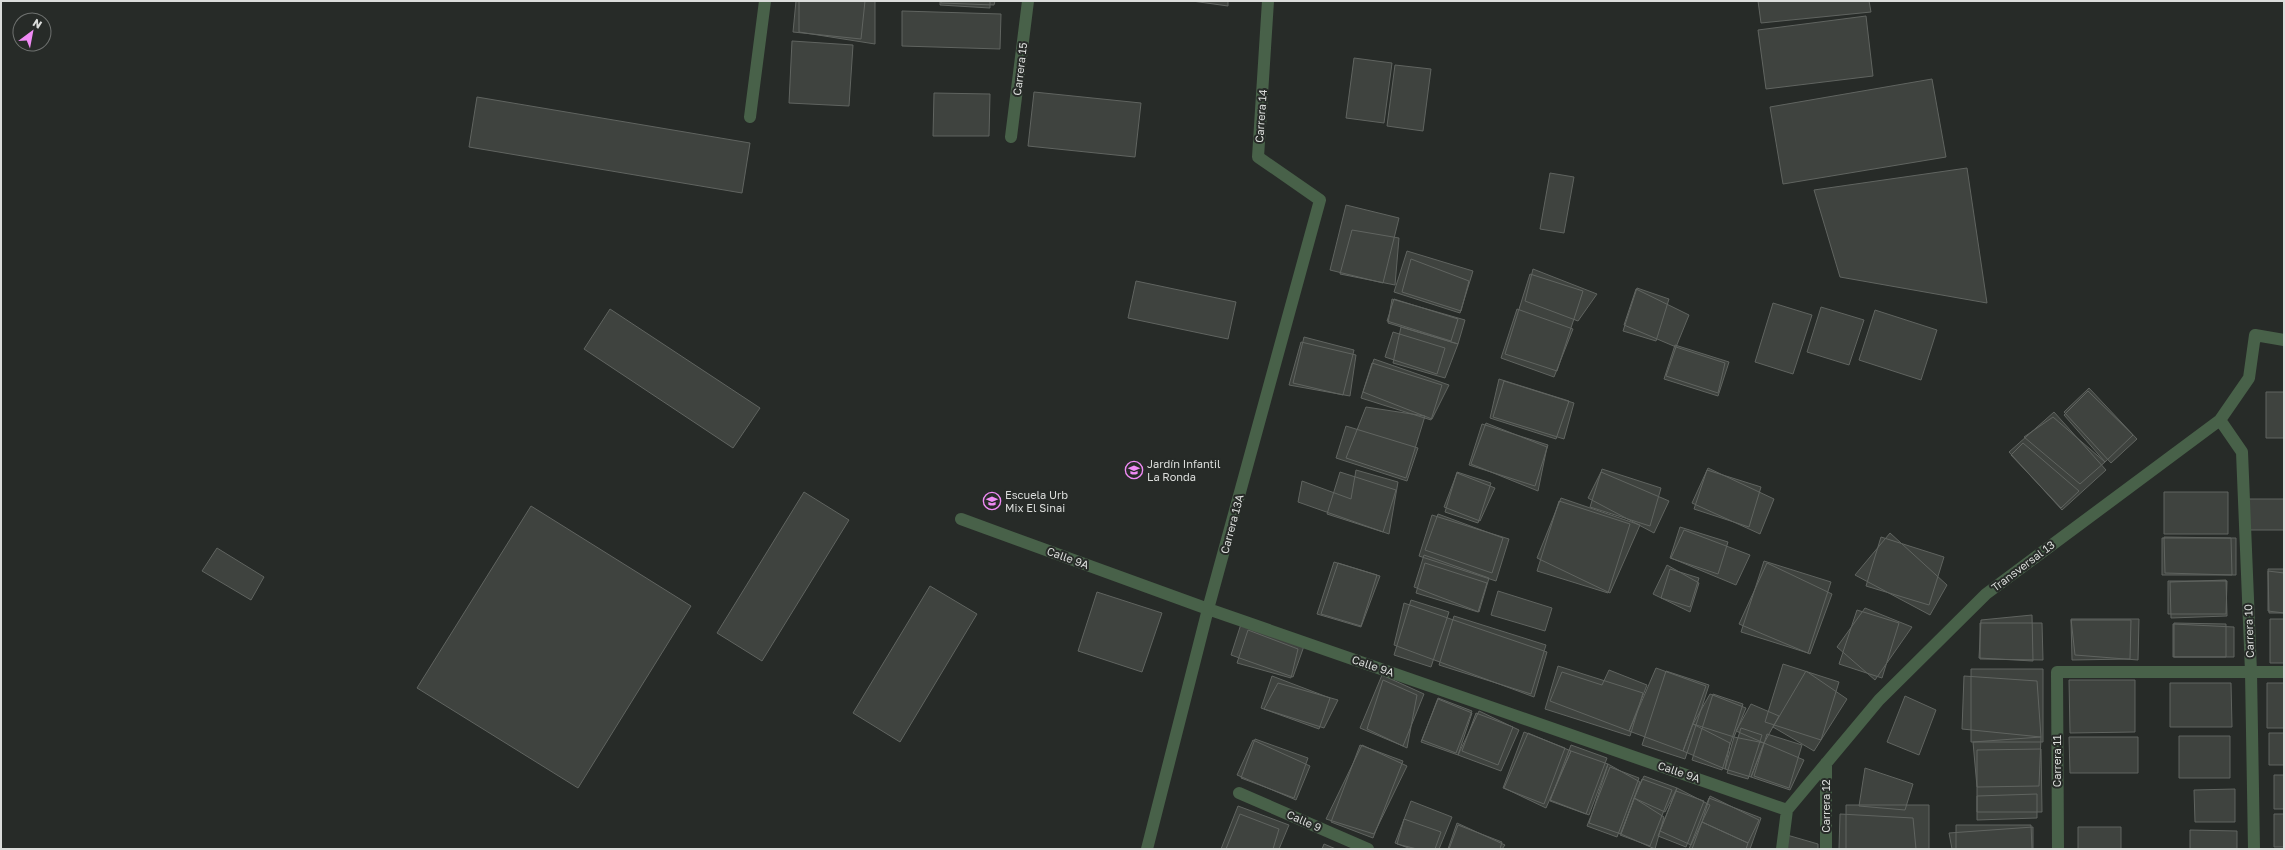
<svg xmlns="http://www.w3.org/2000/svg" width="2285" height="850" viewBox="0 0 2285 850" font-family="'Golos Text',sans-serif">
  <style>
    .building { fill: #3f433f; stroke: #606460 }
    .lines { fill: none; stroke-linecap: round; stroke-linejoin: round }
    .minor { stroke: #486149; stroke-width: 12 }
    .labels { text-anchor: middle; stroke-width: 4; stroke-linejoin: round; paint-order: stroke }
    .street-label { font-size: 11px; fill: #dbdddb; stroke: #272b28 }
    .poi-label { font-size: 11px; fill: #dbdddb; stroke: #272b28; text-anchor: start }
  </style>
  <rect width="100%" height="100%" fill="#272b28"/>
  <!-- building -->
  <path class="building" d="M796 1H865L861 39 793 32Z
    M799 1H875V44L799 32Z
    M940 1H990V8L940 5Z
    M941 1H995L994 5 941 3Z
    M1192 1H1228V6Z
    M1758 1H1869L1871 12 1761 23Z
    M902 11 1001 14 1000 49 902 46Z
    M1866 16 1873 76 1766 89 1758 30Z
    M792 41 853 45 849 106 789 103Z
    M1354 58 1392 63 1384 123 1346 118Z
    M1395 65 1431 69 1423 131 1387 126Z
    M1932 79 1946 157 1783 184 1770 107Z
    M1034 92 1141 103 1135 157 1028 146Z
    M934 93 990 94 989 136H933Z
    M477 97 750 143 742 193 469 147Z
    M1967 168 1987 303 1840 277 1814 190Z
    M1550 173 1574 177 1564 233 1540 229Z
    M1346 205 1399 218 1383 283 1330 270Z
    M1352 230 1399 238 1395 285 1340 274Z
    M1407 251 1473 271 1460 313 1394 292Z
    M1411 259 1469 281 1461 311 1402 292Z
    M1533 269 1597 294 1578 321 1525 301Z
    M1530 274 1583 291 1557 371 1505 354Z
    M1136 281 1236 302 1228 339 1128 318Z
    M1637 288 1669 299 1656 341 1623 331Z
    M1636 289 1689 315 1676 347 1624 325Z
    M1392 299 1465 320 1458 344 1388 323Z
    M1394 299 1458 319 1451 341 1387 321Z
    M1773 303 1812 315 1793 374 1755 362Z
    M1821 307 1864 320 1849 365 1807 352Z
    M610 309 760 408 733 448 584 349Z
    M1517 309 1573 329 1554 377 1501 358Z
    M1875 310 1937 330 1921 380 1859 360Z
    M1401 327 1458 344 1445 378 1393 363Z
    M1393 332 1445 348 1437 374 1385 357Z
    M1304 337 1354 350 1343 395 1293 383Z
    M1301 342 1356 355 1350 396 1289 385Z
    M1675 345 1729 362 1718 396 1664 379Z
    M1676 347 1725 363 1718 393 1666 376Z
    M1374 359 1449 385 1432 419 1363 392Z
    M1372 363 1442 385 1431 420 1361 398Z
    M1499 379 1569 401 1556 439 1490 418Z
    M1504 381 1574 403 1564 439 1493 417Z
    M2089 388 2137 439 2111 463 2064 412Z
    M2088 391 2133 435 2105 462 2064 415Z
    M2266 392H2284V438H2266Z
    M1366 407 1425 416 1406 478 1346 458Z
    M2054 412 2106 470 2062 510 2009 452Z
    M2053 417 2105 462 2080 484 2024 437Z
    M1486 423 1547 447 1538 491 1471 464Z
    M1482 424 1548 445 1535 486 1469 465Z
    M1346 426 1418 448 1407 481 1336 458Z
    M2023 443 2079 491 2061 508 2011 455Z
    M1708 468 1774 499 1760 534 1692 503Z
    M1602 469 1661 488 1650 526 1590 507Z
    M1356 470 1398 482 1389 534 1298 502 1302 481 1351 499Z
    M1707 470 1761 487 1749 527 1694 509Z
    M1340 472 1396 490 1383 532 1327 514Z
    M1457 472 1491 483 1478 523 1445 512Z
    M1601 472 1669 501 1654 533 1588 498Z
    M1457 473 1495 488 1480 521 1444 507Z
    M804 492 849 520 762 661 717 633Z
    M2164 492H2228V534H2164Z
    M1561 498 1640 525 1610 593 1537 558Z
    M2246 499H2284V530H2247Z
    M1559 501 1630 524 1608 593 1537 571Z
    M531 506 691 606 578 788 417 688Z
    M1438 514 1503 538 1492 573 1425 550Z
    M1432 515 1509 539 1496 581 1419 556Z
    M1680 527 1728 542 1718 574 1670 558Z
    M1684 530 1750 555 1736 585 1671 558Z
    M1890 533 1947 585 1930 615 1855 575Z
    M1881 537 1944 557 1929 605 1866 586Z
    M2164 537 2231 538 2232 575 2165 573Z
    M2162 538H2236V575H2162Z
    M217 548 264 577 251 600 202 571Z
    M1424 555 1489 578 1479 612 1414 587Z
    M1764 561 1831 582 1808 653 1741 632Z
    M1334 562 1380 576 1361 627 1317 614Z
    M1338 563 1377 575 1361 626 1321 614Z
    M1425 563 1487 583 1478 612 1416 593Z
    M1767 563 1832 594 1810 654 1739 624Z
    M1667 565 1699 583 1690 612 1653 594Z
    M1670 569 1699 578 1690 607 1661 598Z
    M2268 569H2284V613H2269Z
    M2268 571 2284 573V613L2268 611Z
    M2226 580 2227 616 2171 618 2170 582Z
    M2168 581H2227L2226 614H2168Z
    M930 586 977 614 900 742 853 713Z
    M1498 591 1552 608 1545 631 1491 615Z
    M1097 592 1162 613 1142 672 1078 651Z
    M1411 600 1449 612 1431 667 1394 655Z
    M1404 603 1547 652 1534 697 1394 645Z
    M1865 608 1912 627 1875 680 1837 647Z
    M1857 610 1899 623 1882 678 1839 664Z
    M2032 615 2033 661 1979 658 1981 620Z
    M1454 616 1546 645 1531 694 1439 665Z
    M2071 619H2139L2138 660 2075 655Z
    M2270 619H2284V663H2270Z
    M2071 620H2131L2130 659 2072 660Z
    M1980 623H2042L2043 660 1980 659Z
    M2174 623 2226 624V657H2174Z
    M1241 624 1304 646 1293 677 1231 655Z
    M2173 624 2234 627V657H2173Z
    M1248 630 1298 649 1291 678 1237 663Z
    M1783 664 1839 682 1821 740 1765 722Z
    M1558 666 1643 693 1630 736 1545 709Z
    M1656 668 1706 686 1683 751 1629 731Z
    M1971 669H2043V742H1971Z
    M1609 670 1647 685 1629 731 1550 701 1562 672 1602 685Z
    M1666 671 1709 685 1685 759 1642 745Z
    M1806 671 1847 699 1814 751 1773 727Z
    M1382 675 1424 694 1403 746 1360 728Z
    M1272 676 1330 698 1319 729 1261 708Z
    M1964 676 2037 681 2041 737 1962 729Z
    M1383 680 1417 695 1407 748 1367 729Z
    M2069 680H2135V732L2070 733Z
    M1278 683 1338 700 1324 728 1264 709Z
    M2170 683H2231L2232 727H2170Z
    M2267 683H2284V728H2267Z
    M1710 694 1746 708 1734 737 1693 724Z
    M1713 694 1743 704 1722 770 1692 760Z
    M1905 696 1936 710 1919 755 1887 742Z
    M1438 698 1472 711 1456 753 1422 740Z
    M1438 699 1472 713 1458 755 1421 742Z
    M1751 704 1779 716 1764 743 1736 731Z
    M1479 711 1519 730 1501 771 1458 755Z
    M1476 713 1513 727 1498 765 1462 751Z
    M1693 724 1730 743 1725 769 1683 751Z
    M1741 728 1762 735 1748 779 1727 773Z
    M1524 732 1565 748 1544 804 1503 788Z
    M1528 733 1571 751 1546 808 1504 788Z
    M2269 733H2284V765H2269Z
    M1767 734 1802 745 1789 788 1754 776Z
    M2179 736H2230V778H2179Z
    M1734 737 1764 743 1751 777 1725 769Z
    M2041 737 2039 786 1977 787 1973 742Z
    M2069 737H2138V773H2070Z
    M1255 739 1308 758 1294 798 1241 778Z
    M1253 740 1310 766 1296 800 1237 775Z
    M1764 743 1804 760 1790 790 1751 777Z
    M1360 745 1403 761 1373 838 1331 822Z
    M1362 745 1407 766 1374 834 1326 819Z
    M1571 745 1607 758 1586 814 1550 801Z
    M2041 749 2042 812H1977V750Z
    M1571 751 1608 764 1589 815 1550 800Z
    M1608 764 1640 782 1621 834 1589 823Z
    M1610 767 1639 778 1617 837 1587 826Z
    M1865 768 1913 784 1905 810 1859 806Z
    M2274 775H2284V809H2274Z
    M1644 776 1677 788 1665 812 1634 798Z
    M1642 779 1672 790 1650 846 1620 835Z
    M1677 788 1710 805 1691 845 1660 831Z
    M2235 789V822H2195L2194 790Z
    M1676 791 1704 801 1686 847 1658 836Z
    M2037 794V818L1977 820V796Z
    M1710 796 1759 820 1748 843 1702 822Z
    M1634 798 1664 817 1655 849 1621 834Z
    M1709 798 1761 818 1750 849H1689Z
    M1411 801 1452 817 1439 849H1411L1395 843Z
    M1846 805H1929V849H1846Z
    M1238 806 1289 825 1279 849H1221Z
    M1240 814 1279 829 1273 849H1226Z
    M1840 814 1913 818 1916 849H1839Z
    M2274 814H2284V847H2274Z
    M1404 819 1441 832 1435 849H1417L1397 844Z
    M1702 822 1748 843 1746 849H1692Z
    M1457 823 1505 845 1502 849H1448Z
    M1458 825 1502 842 1500 849H1449Z
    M1956 825H2031L2032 849H1956Z
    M2033 827V849H1952L1949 833Z
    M2078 827H2121V849H2078Z
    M2190 830 2237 831V849H2190Z
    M1787 835 1818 844V849H1781Z
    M1324 844 1336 849H1322Z"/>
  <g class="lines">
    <!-- minor -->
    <path class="minor" d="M750 117 765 1
      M1011 137 1028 1
      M2220 420 2242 452 2251 672 2254 849
      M961 519 1208 609 1787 810
      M1239 793 1368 849
      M1787 810 1879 700 1986 594 2220 420 2249 378 2255 335 2284 340
      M1147 849 1208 609 1320 200 1258 157 1268 1
      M1782 849 1787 810
      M1826 849V763
      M2058 849 2057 672H2284"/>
  </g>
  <!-- icons -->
  <defs>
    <symbol id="school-ring" viewBox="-11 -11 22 22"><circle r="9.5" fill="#272b28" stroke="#f08bf5" stroke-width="1.5"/><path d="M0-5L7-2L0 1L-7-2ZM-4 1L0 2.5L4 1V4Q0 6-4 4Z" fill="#f08bf5"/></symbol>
  </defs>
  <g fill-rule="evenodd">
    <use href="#school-ring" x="1124" y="460" width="20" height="20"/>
    <use href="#school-ring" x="982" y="491" width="20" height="20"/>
  </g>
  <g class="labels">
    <!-- street labels -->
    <g class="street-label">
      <text transform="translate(1020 69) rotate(-83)" y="4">Carrera 15</text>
      <text transform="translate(1261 116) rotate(-86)" y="4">Carrera 14</text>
      <text transform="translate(1232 524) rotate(-75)" y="4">Carrera 13A</text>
      <text transform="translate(1068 558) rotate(20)" y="4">Calle 9A</text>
      <text transform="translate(2023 566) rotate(-37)" y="4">Transversal 13</text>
      <text transform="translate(2249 631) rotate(-92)" y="4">Carrera 10</text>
      <text transform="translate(1373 666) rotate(19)" y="4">Calle 9A</text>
      <text transform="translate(2057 761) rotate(-90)" y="4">Carrera 11</text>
      <text transform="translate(1679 772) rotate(19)" y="4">Calle 9A</text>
      <text transform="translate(1826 806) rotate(-90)" y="4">Carrera 12</text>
      <text transform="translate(1304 821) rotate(24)" y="4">Calle 9</text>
    </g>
    <!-- poi labels -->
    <g class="poi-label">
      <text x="1147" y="468">Jardín Infantil<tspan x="1147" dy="13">La Ronda</tspan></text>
      <text x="1005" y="499">Escuela Urb<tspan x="1005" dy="13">Mix El Sinai</tspan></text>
    </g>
  </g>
  <!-- border -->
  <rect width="2285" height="850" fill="none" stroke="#dbdddb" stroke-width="4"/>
  <!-- north arrow -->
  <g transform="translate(32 32) rotate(32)"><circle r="19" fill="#272b28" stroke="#6f7270"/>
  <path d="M0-3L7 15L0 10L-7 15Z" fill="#f08bf5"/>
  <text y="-6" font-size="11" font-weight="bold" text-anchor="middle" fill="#dbdddb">N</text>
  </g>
</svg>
